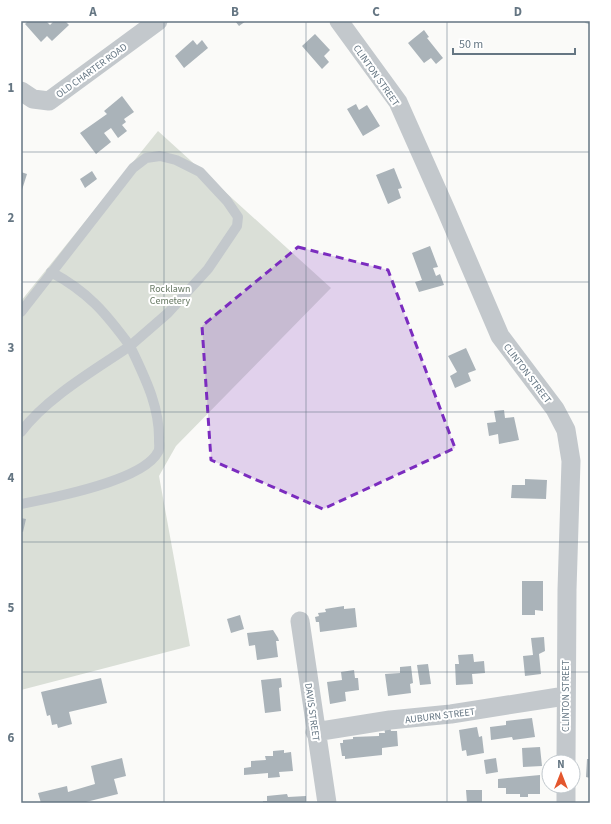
<svg xmlns="http://www.w3.org/2000/svg" width="611" height="824" viewBox="0 0 611 824" font-family="'Source Sans 3',sans-serif">
  <style>
    .green { fill: #dadfd7 }
    .lines { fill: none; stroke-linecap: round; stroke-linejoin: round }
    .stream { stroke: #bbc7cb; stroke-width: 5 }
    .building { fill: #aab3b9 }
    .service { stroke: #c3c8cc; stroke-width: 10 }
    .minor { stroke: #c3c8cc; stroke-width: 19 }
    .marked { fill: #7b2cbf; fill-opacity: 0.2; stroke: #7b2cbf; stroke-width: 3; stroke-dasharray: 8 5; stroke-linejoin: round }
    .grid { fill: none; stroke: #657683; stroke-width: 1; stroke-opacity: 0.55 }
    .labels { text-anchor: middle; stroke-width: 4; stroke-linejoin: round; paint-order: stroke }
    .street-label { font-size: 10px; fill: #657683; stroke: #fff }
    .park-label { font-size: 10px; fill: #687a64; stroke: #fff }
    .neatline { fill: none; stroke: #657683; stroke-width: 1.5 }
    .grid-label { font-size: 13px; text-anchor: middle; font-weight: bold; fill: #657683 }
  </style>
  <rect width="100%" height="100%" fill="#fafaf8"/>
  <!-- green -->
  <path class="green" d="M158 131 331 288 176 446 159 476 190 646 21 690V301Z"/>
  <g class="lines">
    <!-- stream -->
    <path class="stream" d="M587 21 590 22"/>
  </g>
  <!-- building -->
  <path class="building" d="M28 21H46L50 25 54 21H65L69 25 52 41 47 36 41 42 25 24Z
    M235 21H246L239 26Z
    M424 30 429 37 427 38 443 58 436 64 431 58 424 63 408 43Z
    M315 34 330 50 324 56 329 62 322 69 302 46Z
    M193 40 197 45 202 40 208 48 184 68 175 56Z
    M122 96 134 112 124 119 126 122 122 125 127 131 118 138 111 128 104 133 111 142 96 154 80 133 107 114 104 111Z
    M356 104 359 110 367 105 380 126 363 136 347 109Z
    M394 168 402 188 398 189 401 198 388 204 376 175Z
    M92 171 97 179 85 188 80 179Z
    M21 172 27 174 21 193Z
    M430 246 438 267 433 268 436 276 440 274 444 285 419 292 415 282 422 280 412 253Z
    M466 348 476 370 468 373 471 381 455 388 450 376 457 372 448 356Z
    M504 410 505 418 514 417 519 440 499 444 498 434 489 436 487 423 496 422 494 411Z
    M525 479 547 480 546 499 511 498 512 485H525Z
    M21 518 26 519 23 532 21 531Z
    M522 581H543V611L535 610V615H522Z
    M344 606V609L355 608 357 627 320 632 319 622H316L315 617 319 616 318 613 326 612 325 609Z
    M240 615 244 629 231 633 227 619Z
    M273 630 278 638 279 641H276L278 657 257 660 255 645 249 646 247 633Z
    M544 637 545 651 539 654 541 674 525 676 523 656 533 655 531 638Z
    M473 654 474 662 484 661 485 673 472 674 473 684 456 685 455 664H459L458 655Z
    M428 664 431 684 420 685 417 665Z
    M411 666 413 683 410 684 411 693 388 696 385 674 400 673V667Z
    M354 670 355 678H358L359 690 345 692 346 701 330 704 327 682 342 680 341 672Z
    M101 678 107 703 69 712 72 724 58 728 57 724 52 725 50 715 47 716 41 692Z
    M281 678 282 687 279 688 281 711 265 713 261 680Z
    M532 718 535 737 513 740 512 737 491 740 490 727 506 725V721Z
    M384 727H390L391 731H397L398 746 382 748V755L345 759V756H342L340 743H343V740L353 739V737L379 736V733H385Z
    M477 727 479 737 482 736 484 753 467 756 466 750 462 751 459 730Z
    M540 747 542 766 523 767 522 748Z
    M284 750V753L291 752 293 771 279 772 280 777 268 778V773L244 775V768L251 767V761L266 760 265 756H273V751Z
    M122 758 126 776 114 779 118 794 82 803H41L38 793 67 786 68 792 95 784 91 766Z
    M496 758 498 772 486 774 484 760Z
    M587 759H590V778L586 777Z
    M540 775V794H528V797H520V794H506V788H498V779Z
    M466 790H482V803H467Z
    M287 794 288 797 306 796V803H263V801H267V796Z"/>
  <g class="lines">
    <!-- service -->
    <path class="service" d="M21 312 133 168 146 158 160 156 176 160 200 172 227 201 238 217 237 226 208 269 168 313 130 346C105 312 88 292 51 272
      M21 432C46 398 96 369 130 346 144 376 160 406 159 441 159 444 160 449 158 452 143 481 52 498 21 504"/>
    <!-- minor -->
    <path class="minor" d="M339 21 398 102 446 210 500 336 555 409 566 430 571 461 567 590 566 762
      M21 91 33 99 49 101 158 21
      M300 621 327 803
      M315 732 390 720 451 714 565 696
      M566 786V803"/>
  </g>
  <!-- marked area -->
  <path class="marked" d="M298 247 388 270 455 448 323 509 211 460 202 326Z"/>
  <!-- grid -->
  <path class="grid" d="M164 21V803M306 21V803M447 21V803M21 152H590M21 282H590M21 412H590M21 542H590M21 672H590"/>
  <g class="labels">
    <!-- street labels -->
    <g class="street-label">
      <text transform="translate(91 70) rotate(-36)" y="4">OLD CHARTER ROAD</text>
      <text transform="translate(377 75) rotate(55)" y="4">CLINTON STREET</text>
      <text transform="translate(528 373) rotate(53)" y="4">CLINTON STREET</text>
      <text transform="translate(565 696) rotate(-90)" y="4">CLINTON STREET</text>
      <text transform="translate(313 712) rotate(82)" y="4">DAVIS STREET</text>
      <text transform="translate(440 715) rotate(-7)" y="4">AUBURN STREET</text>
    </g>
    <!-- park labels -->
    <g class="park-label">
      <text x="170" y="292">Rocklawn<tspan x="170" dy="12">Cemetery</tspan></text>
    </g>
  </g>
  <!-- border -->
  <rect width="611" height="824" fill="none" stroke="#ffffff" stroke-width="44"/>
  <!-- north arrow -->
  <g transform="translate(561 774)"><circle r="19" fill="#ffffff" stroke="#c1c8cd"/>
  <path d="M0-3L7 15L0 10L-7 15Z" fill="#e4572e"/>
  <text y="-6" font-size="11" font-weight="bold" text-anchor="middle" fill="#657683">N</text>
  </g>
  <!-- scale -->
  <path d="M453 48v6h122v-6" fill="none" stroke="#657683" stroke-width="2"/>
  <text x="459" y="48" font-size="12" fill="#657683" stroke="#ffffff" stroke-width="3" paint-order="stroke">50 m</text>
  <rect x="22" y="22" width="567" height="780" class="neatline"/>
  <g class="grid-label">
    <text x="93" y="16">A</text>
    <text x="235" y="16">B</text>
    <text x="376" y="16">C</text>
    <text x="518" y="16">D</text>
    <text x="11" y="92">1</text>
    <text x="11" y="222">2</text>
    <text x="11" y="352">3</text>
    <text x="11" y="482">4</text>
    <text x="11" y="612">5</text>
    <text x="11" y="742">6</text>
  </g>
</svg>
